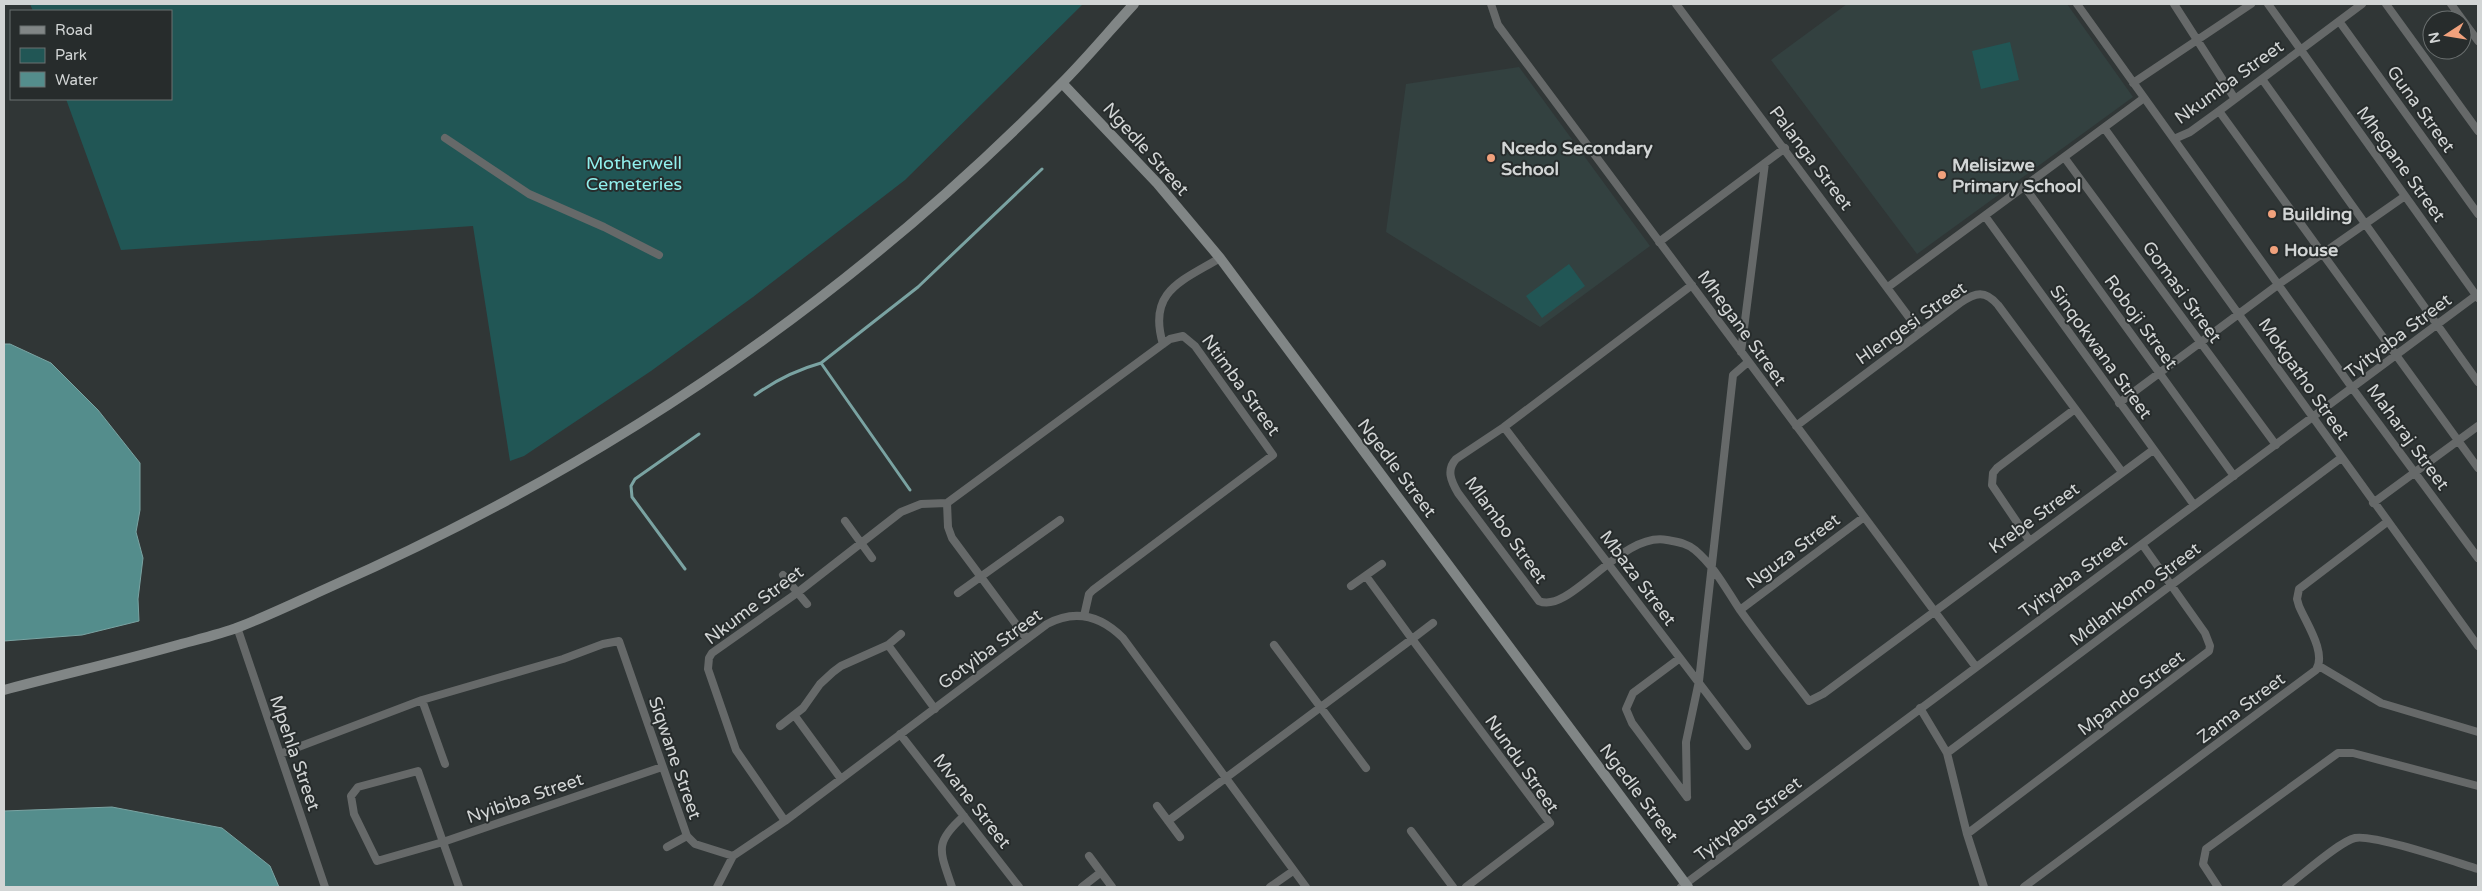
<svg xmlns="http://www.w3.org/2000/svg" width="2482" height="891" viewBox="0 0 2482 891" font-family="'Varela Round',sans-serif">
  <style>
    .built { fill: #334140 }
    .green { fill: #215655 }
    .water { fill: #548d8c; stroke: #7aa3a2 }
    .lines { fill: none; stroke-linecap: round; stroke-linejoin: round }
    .stream { stroke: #7aa3a2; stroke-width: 3 }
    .street { stroke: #666969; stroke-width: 8 }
    .secondary { stroke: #818686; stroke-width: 10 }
    .poi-dot { fill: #f1a17c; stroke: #272c2c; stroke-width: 2 }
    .labels { text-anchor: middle; stroke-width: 4; stroke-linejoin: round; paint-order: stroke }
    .street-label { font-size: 18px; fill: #d2d5d5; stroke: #272c2c }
    .poi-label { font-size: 18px; font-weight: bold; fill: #d2d5d5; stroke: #272c2c; text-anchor: start }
    .park-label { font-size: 18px; fill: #91f0ed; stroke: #272c2c }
  </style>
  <rect width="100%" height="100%" fill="#303636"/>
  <!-- built -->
  <path class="built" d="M1847 4H2067L2133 97 1917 254 1771 60Z
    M1519 67 1650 246 1540 327 1386 232 1406 84Z"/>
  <!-- green -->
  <path class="green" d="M30 4H1083L905 180 753 297 651 371 524 456 510 461 473 226 121 250 66 99H171V11H33Z
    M2010 42 2019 80 1981 89 1972 51Z
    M1569 264 1585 286 1542 318 1526 296Z"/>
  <!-- water -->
  <path class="water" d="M4 344H10L51 363 98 410 140 463V510L136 532 143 558 138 599 139 621 82 635 4 641Z
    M112 807 222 828 270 866 279 887H4V811Z"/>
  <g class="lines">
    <!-- stream -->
    <path class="stream" d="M755 395C776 380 796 370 821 363
      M910 490 821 363 918 287 1042 169
      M685 569 632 497 631 486 635 479 699 434"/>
    <!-- street -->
    <path class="street" d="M1491 4 1498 25 1976 667
      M1676 4 1920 332
      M2077 4 2353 389 2478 558
      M2174 4 2235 99
      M2268 4 2478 298
      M2386 4 2478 131
      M2451 4 2478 41
      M2339 21 2478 214
      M2262 79 2478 382
      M2133 83 2251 4
      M2219 111 2478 468
      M2105 129 2478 646
      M445 138 529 194 604 227 659 255
      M2174 139 2190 132 2219 111 2362 4
      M2064 157 2276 445
      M2024 186 2234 476
      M1985 216 2194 505
      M1659 242 1785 148
      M1692 285 1504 427 1456 459C1446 470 1451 481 1458 493L1539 601C1570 615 1621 531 1667 540 1677 542 1687 543 1695 550 1715 567 1726 589 1740 610 1762 641 1786 671 1809 701L1823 694 2153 450
      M1888 287 2144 98
      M1163 344C1147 291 1182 281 1220 258
      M1741 352 1765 163
      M2119 403 2279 284 2405 196
      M1796 426 1960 303C1976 292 1985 290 1998 305L2122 472
      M1504 427 1747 746
      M947 503 948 527 952 538 1027 639
      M2373 503 2478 426
      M845 521 872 558
      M2029 540 1992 485 1993 473 1997 468 2075 409
      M783 575 807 604
      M1366 576 1412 639 1433 623
      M1351 586 1382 564
      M958 593 1060 520
      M1740 610 1864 517
      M237 627 325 887
      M888 645 935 709
      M1274 645 1366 768
      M1680 658 1633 693 1626 709 1632 723 1687 797
      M2319 666 2381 703 2478 732
      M422 700 445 764
      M1920 708 1947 753 1967 834 1984 887
      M795 716 841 779
      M780 726 803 708 820 684 833 672 841 666 888 645 901 634
      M900 734 1019 887
      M1947 753 2341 458
      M280 754 422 700 563 659 603 644 619 641 687 836 695 844 733 856
      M418 771 443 842 377 861 354 814 351 796 358 787Z
      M1687 797 1686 742 1699 681 1733 375 1748 362
      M1157 806 1180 837
      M785 821 736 750 708 669 709 658 712 653 797 593 901 512 921 504 947 503 1163 344 1170 339 1183 336 1195 346 1273 455 1093 590 1089 594 1084 616
      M1168 821 1412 639 1550 823 1466 887
      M1411 831 1453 887
      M1967 834 2209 651 2210 646 2205 633 2142 544
      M667 847 687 836
      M1089 856 1112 887
      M459 887 443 842 662 767
      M717 887 733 856 785 821 1047 624C1075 609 1100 615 1123 638L1306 887
      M952 887C940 851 933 843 964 816
      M1082 887 1100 873
      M1270 887 1293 871
      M1681 887 2478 294
      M2024 887 2316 670C2327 653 2306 623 2299 606L2297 599 2299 589 2387 522
      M2218 887 2203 864 2206 849 2338 753H2353L2478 786
      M2286 887C2301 876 2340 841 2355 838 2374 834 2455 862 2478 869"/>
    <!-- secondary -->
    <path class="secondary" d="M1062 83 1157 183 1220 258 1688 887
      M4 690C60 675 117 662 174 646 195 640 218 635 239 627 270 615 301 600 332 586 606 465 851 298 1061 84 1087 58 1110 30 1134 4"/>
  </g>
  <!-- markers -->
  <g class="poi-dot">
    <circle cx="1491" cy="158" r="5"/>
    <circle cx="1942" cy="175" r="5"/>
    <circle cx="2272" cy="214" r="5"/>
    <circle cx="2274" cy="250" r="5"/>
  </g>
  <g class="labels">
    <!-- street labels -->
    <g class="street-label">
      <text transform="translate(2229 82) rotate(-36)" y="6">Nkumba Street</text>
      <text transform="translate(2421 109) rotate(54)" y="6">Guna Street</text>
      <text transform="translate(1146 149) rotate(48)" y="6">Ngedle Street</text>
      <text transform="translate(1811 158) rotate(53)" y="6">Palanga Street</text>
      <text transform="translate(2401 164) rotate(54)" y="6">Mhegane Street</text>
      <text transform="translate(2182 292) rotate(54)" y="6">Gomasi Street</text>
      <text transform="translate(2141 322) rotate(54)" y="6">Roboji Street</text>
      <text transform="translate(1911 323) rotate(-35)" y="6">Hlengesi Street</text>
      <text transform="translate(1742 328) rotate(54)" y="6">Mhegane Street</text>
      <text transform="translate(2398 336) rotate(-37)" y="6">Tyityaba Street</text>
      <text transform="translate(2101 352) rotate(54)" y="6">Sinqokwana Street</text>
      <text transform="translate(2304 379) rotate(55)" y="6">Mokgatho Street</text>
      <text transform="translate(1241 385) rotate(54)" y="6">Ntimba Street</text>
      <text transform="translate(2408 437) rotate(54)" y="6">Maharaj Street</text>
      <text transform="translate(1397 468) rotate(53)" y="6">Ngedle Street</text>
      <text transform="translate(2034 518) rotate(-36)" y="6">Krebe Street</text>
      <text transform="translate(1506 530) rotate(54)" y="6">Mlambo Street</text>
      <text transform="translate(1793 551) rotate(-37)" y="6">Nguza Street</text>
      <text transform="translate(2073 576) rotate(-36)" y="6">Tyityaba Street</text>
      <text transform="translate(1638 578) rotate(53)" y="6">Mbaza Street</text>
      <text transform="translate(2135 594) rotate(-37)" y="6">Mdlankomo Street</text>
      <text transform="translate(754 605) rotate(-37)" y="6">Nkume Street</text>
      <text transform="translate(990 649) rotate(-36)" y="6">Gotyiba Street</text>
      <text transform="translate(2131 693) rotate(-37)" y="6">Mpando Street</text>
      <text transform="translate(2241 708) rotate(-37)" y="6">Zama Street</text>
      <text transform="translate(295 753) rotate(71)" y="6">Mpehla Street</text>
      <text transform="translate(675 758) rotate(71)" y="6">Siqwane Street</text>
      <text transform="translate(1522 764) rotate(55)" y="6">Nundu Street</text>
      <text transform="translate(1639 793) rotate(53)" y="6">Ngedle Street</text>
      <text transform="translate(525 798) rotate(-19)" y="6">Nyibiba Street</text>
      <text transform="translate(972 801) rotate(52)" y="6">Mvane Street</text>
      <text transform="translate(1748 819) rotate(-37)" y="6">Tyityaba Street</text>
    </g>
    <!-- poi labels -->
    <g class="poi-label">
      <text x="1501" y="154">Ncedo Secondary<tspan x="1501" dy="21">School</tspan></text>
      <text x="1952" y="171">Melisizwe<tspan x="1952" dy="21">Primary School</tspan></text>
      <text x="2282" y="220">Building</text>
      <text x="2284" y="256">House</text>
    </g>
    <!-- park labels -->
    <g class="park-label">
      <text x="634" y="169">Motherwell<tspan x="634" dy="21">Cemeteries</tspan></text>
    </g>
  </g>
  <!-- border -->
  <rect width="2482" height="891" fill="none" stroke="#d2d5d5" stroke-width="10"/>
  <!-- legend -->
  <rect x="10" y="10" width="162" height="90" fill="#272c2c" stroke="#6b7070"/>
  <rect x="20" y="26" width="25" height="8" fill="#818686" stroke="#6b7070"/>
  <text x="55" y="35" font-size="15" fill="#d2d5d5">Road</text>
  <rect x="20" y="48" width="25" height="15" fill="#215655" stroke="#6b7070"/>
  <text x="55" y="60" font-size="15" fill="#d2d5d5">Park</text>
  <rect x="20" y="72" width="25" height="15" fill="#548d8c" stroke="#6b7070"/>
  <text x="55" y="85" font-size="15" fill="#d2d5d5">Water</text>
  <!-- north arrow -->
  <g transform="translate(2447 35) rotate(258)"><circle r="24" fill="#272c2c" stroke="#6b7070"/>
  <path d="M0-4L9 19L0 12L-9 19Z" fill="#f1a17c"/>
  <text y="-8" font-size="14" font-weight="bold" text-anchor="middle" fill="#d2d5d5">N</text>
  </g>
</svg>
